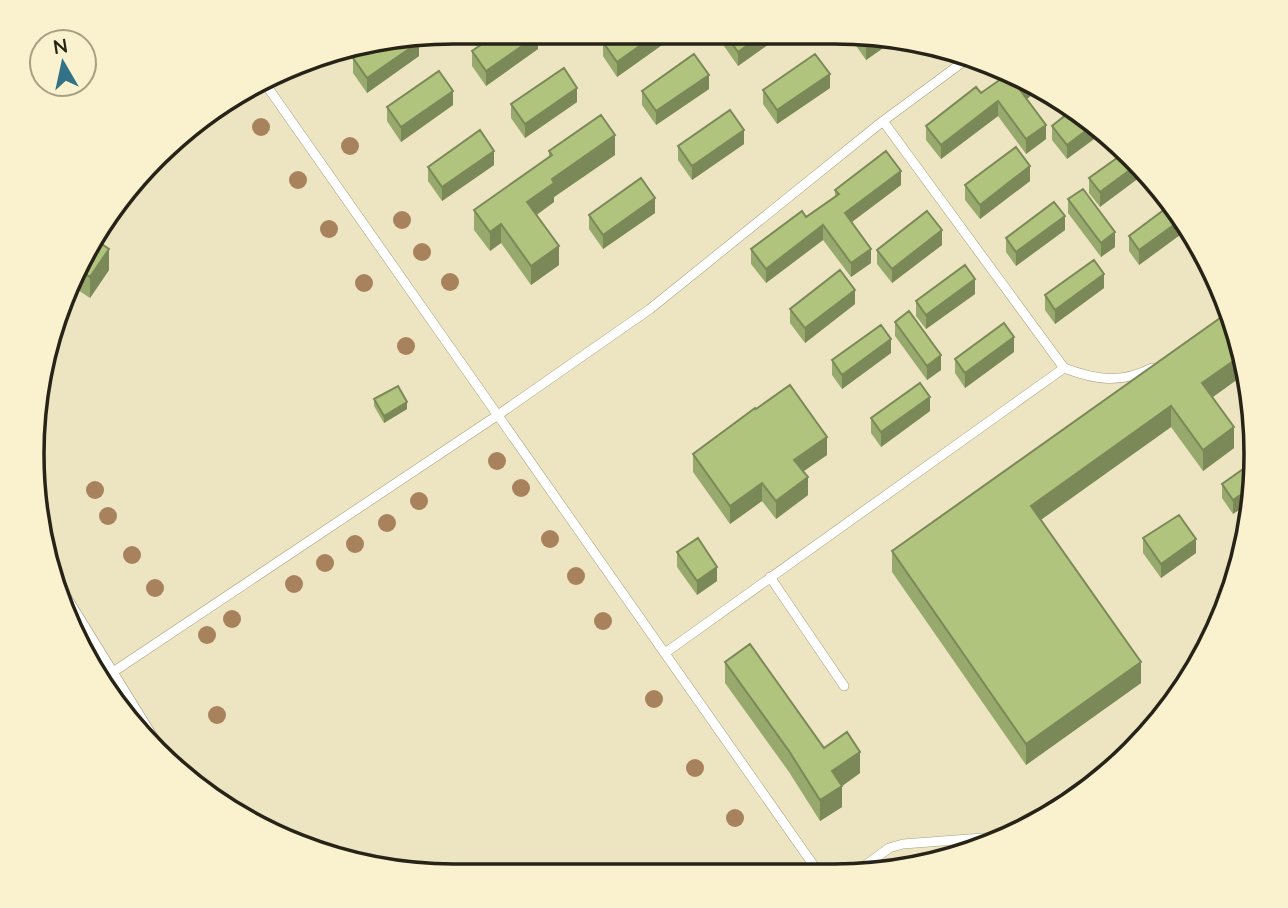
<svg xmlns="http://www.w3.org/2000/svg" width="1288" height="908" viewBox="0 0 1288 908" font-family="Lato,sans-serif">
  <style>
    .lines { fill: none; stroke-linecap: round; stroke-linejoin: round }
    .service-casing { stroke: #a79f7e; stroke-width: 10 }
    .service { stroke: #fff; stroke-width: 9 }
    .tree { fill: #a8825d }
    .wall { fill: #97a96c }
    .shaded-wall { fill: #7b8958 }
    .building { fill: #b0c47e; stroke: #7b8958; stroke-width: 2 }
    .rim { fill: none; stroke: #272417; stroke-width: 3.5 }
  </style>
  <rect width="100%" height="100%" fill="#ede5c1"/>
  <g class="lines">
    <defs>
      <path id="service" d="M264 82 819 873
        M883 121 1064 368C1096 380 1120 384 1152 368
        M770 577 844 686
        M56 580 163 753
        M665 653 1064 368
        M113 672 498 415 650 309 883 121 967 59
        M855 873 889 848 903 844 1009 836"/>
    </defs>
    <!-- service casing -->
    <use href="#service" class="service-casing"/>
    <!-- service -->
    <use href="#service" class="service"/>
  </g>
  <!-- trees -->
  <g class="tree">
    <circle cx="261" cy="127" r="9"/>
    <circle cx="350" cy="146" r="9"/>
    <circle cx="298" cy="180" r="9"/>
    <circle cx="402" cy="220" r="9"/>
    <circle cx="329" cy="229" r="9"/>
    <circle cx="422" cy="252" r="9"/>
    <circle cx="450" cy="282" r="9"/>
    <circle cx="364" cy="283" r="9"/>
    <circle cx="406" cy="346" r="9"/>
    <circle cx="497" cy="461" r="9"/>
    <circle cx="521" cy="488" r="9"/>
    <circle cx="95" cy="490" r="9"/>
    <circle cx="419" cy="501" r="9"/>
    <circle cx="108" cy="516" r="9"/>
    <circle cx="387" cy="523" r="9"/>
    <circle cx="550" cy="539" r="9"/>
    <circle cx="355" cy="544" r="9"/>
    <circle cx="132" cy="555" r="9"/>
    <circle cx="325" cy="563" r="9"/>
    <circle cx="576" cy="576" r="9"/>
    <circle cx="294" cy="584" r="9"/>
    <circle cx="155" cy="588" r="9"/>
    <circle cx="232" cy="619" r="9"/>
    <circle cx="603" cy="621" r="9"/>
    <circle cx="207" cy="635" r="9"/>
    <circle cx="654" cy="699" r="9"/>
    <circle cx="217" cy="715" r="9"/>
    <circle cx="695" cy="768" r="9"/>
    <circle cx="735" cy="818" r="9"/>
  </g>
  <!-- wall -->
  <path class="wall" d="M669 35V40L617 77 603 56V42Z
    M724 36 779 37 738 66 724 46Z
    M852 39H896L866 60 852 40Z
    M538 49 486 86 472 66V51Z
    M419 56 367 93 353 73V58Z
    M1008 74 1042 87 1027 99 1046 139 1026 154 998 116 941 159 926 140V126L981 93Z
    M830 88 777 124 763 104V90Z
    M709 89 656 125 642 105V91Z
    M577 102 525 138 511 118V104Z
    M453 105 401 142 387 121V107Z
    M1072 110 1067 159 1052 140V126Z
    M744 144 692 180 678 160V146Z
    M549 151 615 155 554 197V202L537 215 559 265 531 285 501 243 490 251 474 230V210L549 157Z
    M1124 153 1100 207 1089 193V178Z
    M494 165 442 201 428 181V167Z
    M1030 181 980 219 965 200V185Z
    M901 185 852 222 871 263 851 277 823 240 766 283 751 264V249L806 217 835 196V190Z
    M1068 199 1115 247 1101 257 1068 213Z
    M1169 206 1184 232 1139 265 1129 251V236Z
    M655 213 603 249 589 229V215Z
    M1065 230 1016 266 1006 252V238Z
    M96 240 109 270 90 298 69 284Z
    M942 245 892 283 877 264V250Z
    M1104 288 1055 324 1045 310V295Z
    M975 294 926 329 916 316V301Z
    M855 304 805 343 790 323V309Z
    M1234 318 1242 376 1212 397 1234 448 1203 471 1171 427 1040 520 1141 683 1026 765 892 572V551Z
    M895 322 941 370 927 380 895 336Z
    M1014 352 965 388 955 373V359Z
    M891 353 842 389 832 375V360Z
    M374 399 407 409 384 423 374 406Z
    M930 411 881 447 871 433V418Z
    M693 454 827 455 803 471 808 495 776 519 762 501 730 524 693 472Z
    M1253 462 1233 514 1222 498V484Z
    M1143 538 1196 553 1161 578 1143 553Z
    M677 552 717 581 697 595 677 567Z
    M1220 614 1213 640 1210 644 1207 639V625Z
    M725 662 824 748 860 773 842 786V807L820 821 789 772 725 683Z"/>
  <!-- shaded-wall -->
  <path class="shaded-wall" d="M538 35V49L486 86V71Z
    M655 35H669V40L617 77V62Z
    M759 37H779L738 66V52Z
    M876 39H896L866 60V46Z
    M419 42V56L367 93V78Z
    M830 74V88L777 124V110Z
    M709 75V89L656 125V111Z
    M1030 82 1042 87 1020 104V90Z
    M577 88V102L525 138V124Z
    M453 91V105L401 142V127Z
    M998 101V116L941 159V145Z
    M1046 125V139L1026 154V139Z
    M1092 126 1101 134 1067 159V145Z
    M744 130V144L692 180V166Z
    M615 135V155L554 197V202L527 221V202L552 179Z
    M494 151V165L442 201V187Z
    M1138 164 1147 172 1100 207V192Z
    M1030 166V181L980 219V205Z
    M901 171V185L845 227V213Z
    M655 198V213L603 249V235Z
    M1065 216V230L1016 266V252Z
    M1178 222 1184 232 1139 265V250Z
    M501 224V243L490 251V232Z
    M823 225V240L766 283V269Z
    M942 230V245L892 283V269Z
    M1115 232V247L1101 257V243Z
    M559 246V265L531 285V266Z
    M109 249V270L90 298V277Z
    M871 249V263L851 277V263Z
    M1104 274V288L1055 324V310Z
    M975 279V294L926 329V315Z
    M855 290V304L805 343V328Z
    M1014 337V352L965 388V373Z
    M891 339V353L842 389V375Z
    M941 355V370L927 380V366Z
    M1239 357 1242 376 1202 405V383Z
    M930 397V411L881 447V432Z
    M407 402V409L384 423V416Z
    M1171 406V427L1031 527V506Z
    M1234 427V448L1203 471V450Z
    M827 437V455L794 478V460Z
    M808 477V495L776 519V501Z
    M762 483V501L730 524V506Z
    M1255 485 1250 503 1233 514V500Z
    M1196 539V553L1161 578V564Z
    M717 567V581L697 595V581Z
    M1141 662V683L1026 765V744Z
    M860 752V773L842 786V807L820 821V800L832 771Z"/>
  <!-- building -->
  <path class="building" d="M499 32 537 33 538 35 486 71 472 51Z
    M613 34 655 35 617 62 603 42Z
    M727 36 759 37 738 52Z
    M416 37 419 42 367 78 353 58 377 42Z
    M861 39H876L866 46Z
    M694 54 709 75 656 111 642 91Z
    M815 54 830 74 777 110 763 90Z
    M564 68 577 88 525 124 511 104Z
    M439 71 453 91 401 127 387 107Z
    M1008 74 1030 82 1020 90 1046 125 1026 139 998 101 941 145 926 126 976 87 981 93Z
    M730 110 744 130 692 166 678 146Z
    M1072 110 1092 126 1067 145 1052 126Z
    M601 115 615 135 552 179 554 183 527 202 559 246 531 266 501 224 490 232 474 210 552 155 549 151Z
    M480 130 494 151 442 187 428 167Z
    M1016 147 1030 166 980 205 965 185Z
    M886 151 901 171 845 213 871 249 851 263 823 225 766 269 751 249 802 211 806 217 839 194 835 190Z
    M1124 153 1138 164 1100 192 1089 178Z
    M641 178 655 198 603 235 589 215Z
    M1083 189 1115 232 1101 243 1068 199Z
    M1054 202 1065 216 1016 252 1006 238Z
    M1169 206 1178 222 1139 250 1129 236Z
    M927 211 942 230 892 269 877 250Z
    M96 240 109 249 90 277 78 269Z
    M1094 260 1104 274 1055 310 1045 295Z
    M965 265 975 279 926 315 916 301Z
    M840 270 855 290 805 328 790 309Z
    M909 311 941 355 927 366 895 322Z
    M1230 311 1234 318 1239 357 1202 383 1234 427 1203 450 1171 406 1031 506 1141 662 1026 744 892 551Z
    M1004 323 1014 337 965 373 955 359Z
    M881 325 891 339 842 375 832 360Z
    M920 383 930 397 881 432 871 418Z
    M790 385 827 437 794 460 808 477 776 501 762 483 730 506 693 454 755 408 756 409Z
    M398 386 407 402 384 416 374 399Z
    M1253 462 1256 481 1255 485 1233 500 1222 484Z
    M1179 515 1196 539 1161 564 1143 538Z
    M698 538 717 567 697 581 677 552Z
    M1220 614 1214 635 1207 625Z
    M73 635 87 657V658L75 640Z
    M750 644 824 748 847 732 860 752 832 771 842 786 820 800 789 751 725 662Z"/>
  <!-- crop -->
  <path d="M0 0H1288V908H0ZM454 44H834A410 410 0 0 1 1244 454V454A410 410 0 0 1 834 864H454A410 410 0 0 1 44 454V454A410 410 0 0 1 454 44Z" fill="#faf2ce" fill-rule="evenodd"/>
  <path class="rim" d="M454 44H834A410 410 0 0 1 1244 454V454A410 410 0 0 1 834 864H454A410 410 0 0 1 44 454V454A410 410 0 0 1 454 44Z"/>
  <!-- north arrow -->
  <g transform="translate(63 63) rotate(351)"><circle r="33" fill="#faf2ce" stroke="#a6a085" stroke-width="2"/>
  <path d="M0-5L12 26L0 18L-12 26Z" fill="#327186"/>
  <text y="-10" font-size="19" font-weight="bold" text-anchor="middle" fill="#272417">N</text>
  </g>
</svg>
